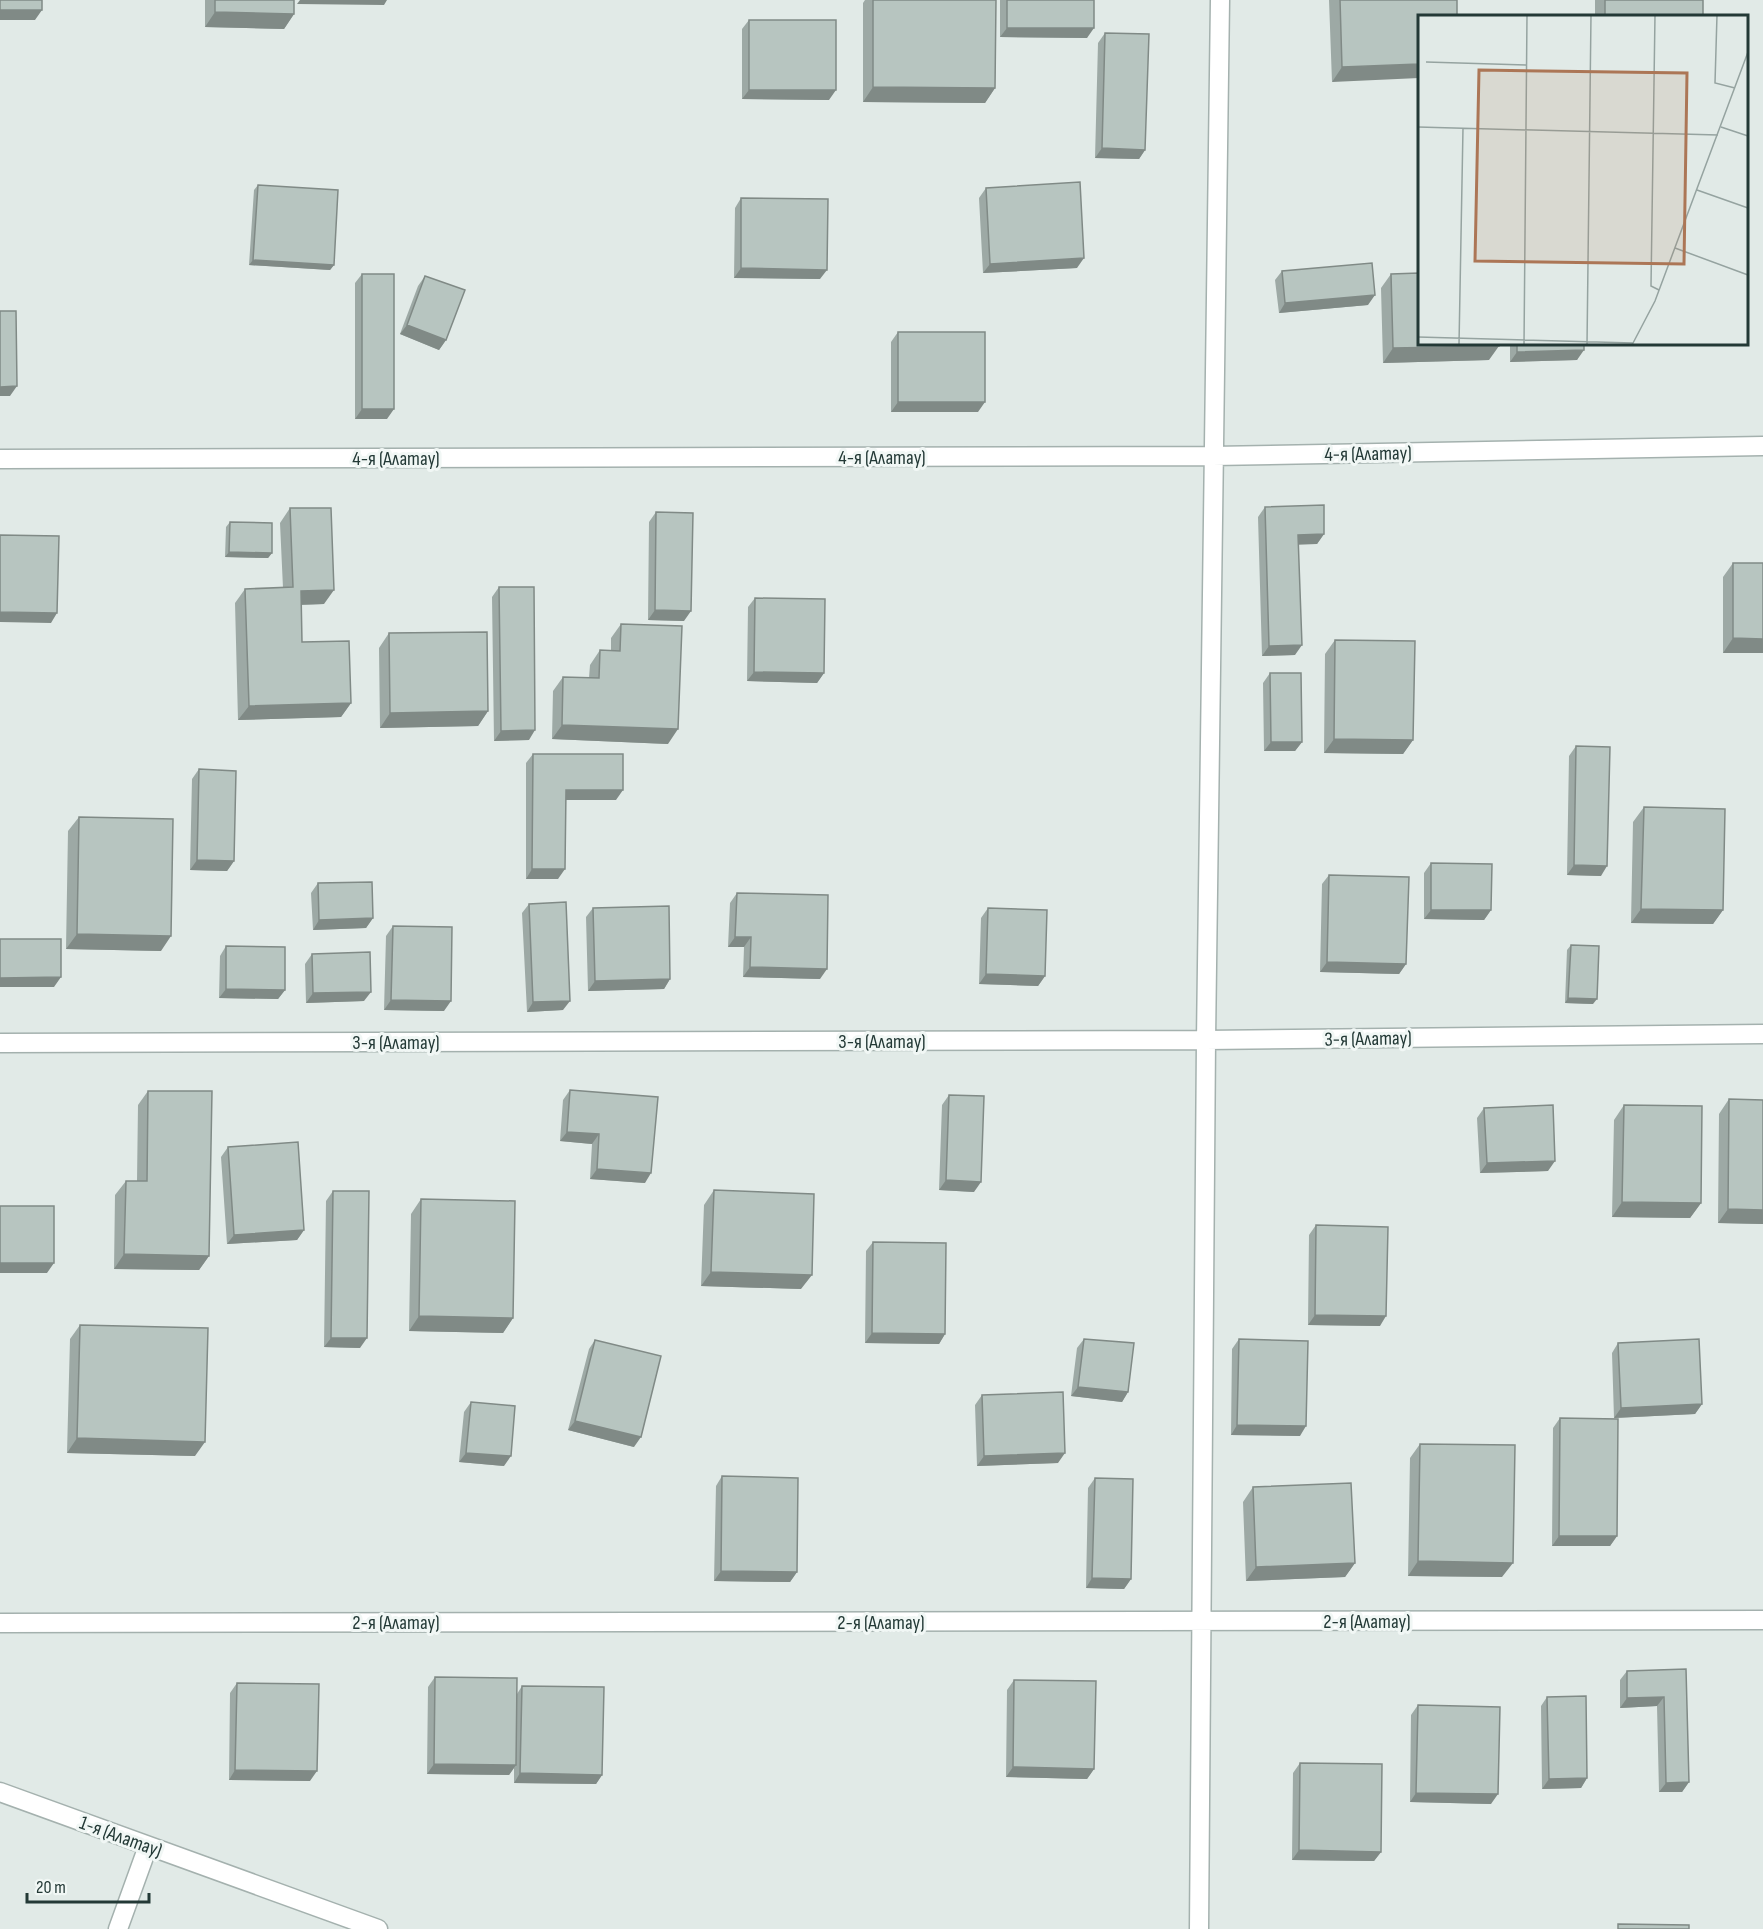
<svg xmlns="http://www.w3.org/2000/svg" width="1763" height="1929" viewBox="0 0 1763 1929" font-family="'Sofia Sans Condensed',sans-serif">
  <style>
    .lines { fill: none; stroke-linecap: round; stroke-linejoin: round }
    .minor-casing { stroke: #a4b1ae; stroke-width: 21 }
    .minor { stroke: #fff; stroke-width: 18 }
    .wall { fill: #9da9a5 }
    .shaded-wall { fill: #808a86 }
    .building { fill: #b7c5c0; stroke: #808a86; stroke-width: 1.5 }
    .labels { text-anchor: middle; stroke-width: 6; stroke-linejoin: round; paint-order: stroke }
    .street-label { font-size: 20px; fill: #233936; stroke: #f1f7f5 }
    .inset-road { fill: none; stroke: #95a3a0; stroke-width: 1.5 }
    .view { fill: #ac7656; fill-opacity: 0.15; stroke: #ac7656; stroke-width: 3 }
    .inset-edge { fill: none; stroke: #233936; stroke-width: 3 }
  </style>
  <rect width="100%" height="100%" fill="#e1eae7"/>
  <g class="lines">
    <defs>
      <path id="minor" d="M0 459 1213 456 1763 446
        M0 1043 1206 1040 1763 1034
        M0 1623 1763 1620
        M0 1792 378 1929
        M118 1929 148 1846
        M1199 1929 1206 1040 1220 0"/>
    </defs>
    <!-- minor casing -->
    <use href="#minor" class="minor-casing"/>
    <!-- minor -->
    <use href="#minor" class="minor"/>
  </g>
  <!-- wall -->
  <path class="wall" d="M205 0H294V14L284 29 205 27Z
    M865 0H996L995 88 985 103 863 102V3Z
    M1000 0H1094L1087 38 1000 37Z
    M1329 0H1457L1332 82Z
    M1595 0H1703V16H1595Z
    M749 20 829 100 742 99V29Z
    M1105 33 1145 150 1139 159 1095 158 1098 43Z
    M258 185 334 265 330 270 249 265 254 190Z
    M986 188 1077 268 983 273 979 198Z
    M741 198 820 279 734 278 735 208Z
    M1282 271 1368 305 1279 313 1275 280Z
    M362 274 387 419H355V283Z
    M1391 274 1489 360 1383 363 1381 288Z
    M425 276 446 340 439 350 400 334 418 286Z
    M898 332 978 412H891V342Z
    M1510 344H1584L1577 360 1510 362Z
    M1265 507 1324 534 1317 544H1299L1295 655 1262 656 1258 517Z
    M290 508 324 604 301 605 302 642 351 703 341 717 238 720 235 603 245 589 283 588 280 523Z
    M656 512 684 621 648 620 649 522Z
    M230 522 272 553 268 558 225 557 226 527Z
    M1733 563H1763V653H1723V577Z
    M499 587 529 740 494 741 492 597Z
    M755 598 824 673 817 683 747 681 748 607Z
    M621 624 668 744 552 739 553 691 563 677 589 678 590 665 600 650H611V638Z
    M389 633 488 711 478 726 380 728 379 648Z
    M1335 640 1413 740 1403 754 1324 753 1325 654Z
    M1270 673 1302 742 1295 751H1264L1263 683Z
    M1576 746 1601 876 1567 875 1569 756Z
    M533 754 616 800H566L558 879H526V763Z
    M199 769 234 861 227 871 190 870 192 779Z
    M1644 807 1723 910 1713 924 1631 923 1633 822Z
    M79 817 161 951 66 949 68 831Z
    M1431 863 1491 910 1484 920 1424 919V873Z
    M1329 875 1406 964 1399 974 1320 972 1322 884Z
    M318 883 373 918 366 928 313 930 311 893Z
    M737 893 820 979 743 977 744 947H728L730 903Z
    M529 904 563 1010 527 1012 522 913Z
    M593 908 670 979 664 989 588 991 586 917Z
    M988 908 1045 976 1038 986 979 984 981 918Z
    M393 926 444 1011 384 1010 386 936Z
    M1571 945 1593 1004 1565 1003 1567 950Z
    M226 946 285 990 278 999 219 998 220 956Z
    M312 954 364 1001 306 1003 305 964Z
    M570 1090 645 1183 590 1179 592 1144 560 1141 563 1100Z
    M148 1091 209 1256 199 1270 114 1269 115 1195 126 1181H137L138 1105Z
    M949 1095 974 1192 939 1190 942 1105Z
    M1729 1099 1763 1224 1718 1223 1719 1114Z
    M1624 1105 1701 1203 1690 1218 1612 1217 1614 1120Z
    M1484 1108 1548 1171 1480 1173 1477 1118Z
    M228 1147 304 1230 297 1240 227 1244 221 1157Z
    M714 1190 801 1289 701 1286 704 1205Z
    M333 1191 360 1348 324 1347 326 1201Z
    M421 1199 513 1318 503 1333 409 1331 411 1214Z
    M1316 1225 1380 1326 1308 1325 1309 1235Z
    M873 1242 945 1334 939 1344 865 1343 866 1251Z
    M80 1325 195 1456 67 1453 70 1339Z
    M1084 1339 1128 1392 1122 1402 1071 1396 1077 1348Z
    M1239 1339 1300 1436 1231 1435 1232 1349Z
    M595 1340 634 1447 568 1430 589 1349Z
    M1618 1343 1702 1404 1695 1414 1614 1418 1612 1353Z
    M982 1395 1058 1463 977 1466 975 1405Z
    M471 1402 504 1466 459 1462 464 1412Z
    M1560 1418 1617 1536 1610 1546H1552L1553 1428Z
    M1420 1444 1502 1577 1408 1576 1410 1458Z
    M722 1476 797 1572 790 1582 714 1581 716 1486Z
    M1095 1478 1131 1579 1124 1589 1086 1588 1088 1488Z
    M1253 1487 1355 1563 1345 1577 1246 1581 1243 1502Z
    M1686 1669 1689 1782 1682 1792H1659L1657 1706 1620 1708V1680L1627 1671Z
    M435 1677 517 1694 522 1686 602 1775 596 1784 514 1783V1768L509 1775 427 1774 428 1687Z
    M1014 1680 1094 1769 1087 1779 1006 1777 1007 1690Z
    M237 1683 310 1781 229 1780 230 1693Z
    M1547 1697 1587 1778 1581 1788 1542 1789 1541 1706Z
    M1418 1705 1491 1804 1410 1802 1411 1715Z
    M1300 1763 1381 1852 1374 1861 1292 1860 1293 1773Z"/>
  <!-- shaded-wall -->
  <path class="shaded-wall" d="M300 0H387L384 5 297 4Z
    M0 10H42L35 20H0Z
    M215 12 294 14 284 29 205 27Z
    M1007 28H1094L1087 38 1000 37Z
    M1419 64V78L1332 82 1342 67Z
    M873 87 995 88 985 103 863 102Z
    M749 90H836L829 100 742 99Z
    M1102 148 1145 150 1139 159 1095 158Z
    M1084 258 1077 268 983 273 990 264Z
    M253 260 334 265 330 270 249 265Z
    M741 268 827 270 820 279 734 278Z
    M1375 295 1368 305 1279 313 1285 303Z
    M407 325 446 340 439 350 400 334Z
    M1499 346 1489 360 1383 363 1393 348Z
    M1584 350 1577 360 1510 362 1517 352Z
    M17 386 10 396H0V387Z
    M898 402H985L978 412H891Z
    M362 409H394L387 419H355Z
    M1324 534 1317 544 1291 545 1298 535Z
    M229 552 272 553 268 558 225 557Z
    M334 590 324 604 291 605 301 591Z
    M655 610 691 611 684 621 648 620Z
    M0 612 57 613 51 623 0 622Z
    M1733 638 1763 639V653H1723Z
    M1302 645 1295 655 1262 656 1269 646Z
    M754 672 824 673 817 683 747 681Z
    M351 703 341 717 238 720 249 706Z
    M488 711 478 726 380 728 390 713Z
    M562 725 678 729 668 744 552 739Z
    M535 730 529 740 494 741 501 731Z
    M1334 739 1413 740 1403 754 1324 753Z
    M1271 742H1302L1295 751H1264Z
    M566 790H623L616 800H559Z
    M197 860 234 861 227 871 190 870Z
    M1574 865 1607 866 1601 876 1567 875Z
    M532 869H565L558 879H526Z
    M1641 909 1723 910 1713 924 1631 923Z
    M1431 910H1491L1484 920 1424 919Z
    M373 918 366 928 313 930 319 920Z
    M77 934 171 936 161 951 66 949Z
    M735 937H751L744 947H728Z
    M1327 962 1406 964 1399 974 1320 972Z
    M750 967 827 969 820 979 743 977Z
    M986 974 1045 976 1038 986 979 984Z
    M61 977 54 987H0V978Z
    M670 979 664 989 588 991 595 981Z
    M226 989 285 990 278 999 219 998Z
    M371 992 364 1001 306 1003 313 993Z
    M1568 998 1597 999 1593 1004 1565 1003Z
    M391 1000 451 1001 444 1011 384 1010Z
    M570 1001 563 1010 527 1012 533 1002Z
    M567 1132 599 1134 592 1144 560 1141Z
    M1555 1161 1548 1171 1480 1173 1487 1163Z
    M597 1169 651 1173 645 1183 590 1179Z
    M946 1180 981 1182 974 1192 939 1190Z
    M1622 1202 1701 1203 1690 1218 1612 1217Z
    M1728 1209 1763 1210V1224L1718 1223Z
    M304 1230 297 1240 227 1244 234 1235Z
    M124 1254 209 1256 199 1270 114 1269Z
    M0 1263H54L47 1273H0Z
    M711 1272 812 1275 801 1289 701 1286Z
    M1315 1315 1386 1316 1380 1326 1308 1325Z
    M419 1316 513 1318 503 1333 409 1331Z
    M872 1333 945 1334 939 1344 865 1343Z
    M331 1338H367L360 1348 324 1347Z
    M1078 1387 1128 1392 1122 1402 1071 1396Z
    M1702 1404 1695 1414 1614 1418 1621 1408Z
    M575 1421 641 1437 634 1447 568 1430Z
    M1237 1425 1306 1426 1300 1436 1231 1435Z
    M77 1438 205 1442 195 1456 67 1453Z
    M466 1453 511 1456 504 1466 459 1462Z
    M1065 1453 1058 1463 977 1466 984 1456Z
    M1559 1536H1617L1610 1546H1552Z
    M1418 1561 1513 1563 1502 1577 1408 1576Z
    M1355 1563 1345 1577 1246 1581 1256 1567Z
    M721 1571 797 1572 790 1582 714 1581Z
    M1092 1578 1131 1579 1124 1589 1086 1588Z
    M1664 1697 1657 1706 1620 1708 1627 1698Z
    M434 1764 516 1765 509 1775 427 1774Z
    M1013 1767 1094 1769 1087 1779 1006 1777Z
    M235 1770 317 1771 310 1781 229 1780Z
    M520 1773 602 1775 596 1784 514 1783Z
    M1587 1778 1581 1788 1542 1789 1549 1779Z
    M1689 1782 1682 1792H1659L1666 1783Z
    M1416 1793 1498 1794 1491 1804 1410 1802Z
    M1299 1850 1381 1852 1374 1861 1292 1860Z"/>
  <!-- building -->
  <path class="building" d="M0 0H42V10H0Z
    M215 0H294V14L215 12Z
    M873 0H996L995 88 873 87Z
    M1007 0H1094V28H1007Z
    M1340 0H1457V16H1419V64L1342 67Z
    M1605 0H1703V16H1605Z
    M749 20H836V90H749Z
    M1105 33 1149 34 1145 150 1102 148Z
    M1080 182 1084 258 990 264 986 188Z
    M258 185 338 190 334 265 253 260Z
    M741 198 828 199 827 270 741 268Z
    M1372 263 1375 295 1285 303 1282 271Z
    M1419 273V344H1499V346L1393 348 1391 274Z
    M362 274H394V409H362Z
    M425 276 465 290 446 340 407 325Z
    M0 311H16L17 386 0 387Z
    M898 332H985V402H898Z
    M1517 344H1584V350L1517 352Z
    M1324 505V534L1298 535 1302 645 1269 646 1265 507Z
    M290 508H331L334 590 301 591 302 642 349 641 351 703 249 706 245 589 293 587Z
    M656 512 693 513 691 611 655 610Z
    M230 522 272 523V553L229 552Z
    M0 535 59 536 57 613 0 612Z
    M1733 563H1763V639L1733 638Z
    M499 587H534L535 730 501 731Z
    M755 598 825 599 824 673 754 672Z
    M621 624 682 626 678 729 562 725 563 677 599 678 600 650 620 651Z
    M487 632 488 711 390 713 389 633Z
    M1335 640 1415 641 1413 740 1334 739Z
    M1270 673H1301L1302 742H1271Z
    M1576 746 1610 747 1607 866 1574 865Z
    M533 754H623V790H566L565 869H532Z
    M199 769 236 771 234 861 197 860Z
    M1644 807 1725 809 1723 910 1641 909Z
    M79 817 173 819 171 936 77 934Z
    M1431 863 1492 864 1491 910H1431Z
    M1329 875 1409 877 1406 964 1327 962Z
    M372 882 373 918 319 920 318 883Z
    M737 893 828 895 827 969 750 967 751 937H735Z
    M566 902 570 1001 533 1002 529 904Z
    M669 906 670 979 595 981 593 908Z
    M988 908 1047 910 1045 976 986 974Z
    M393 926 452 927 451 1001 391 1000Z
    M0 939H61V977L0 978Z
    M1571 945 1599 946 1597 999 1568 998Z
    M226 946 285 947V990L226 989Z
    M370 952 371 992 313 993 312 954Z
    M570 1090 658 1097 651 1173 597 1169 599 1134 567 1132Z
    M148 1091H212L209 1256 124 1254 126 1181H147Z
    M949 1095 984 1096 981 1182 946 1180Z
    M1729 1099 1763 1100V1210L1728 1209Z
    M1553 1105 1555 1161 1487 1163 1484 1108Z
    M1624 1105 1702 1106 1701 1203 1622 1202Z
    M298 1142 304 1230 234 1235 228 1147Z
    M714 1190 814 1194 812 1275 711 1272Z
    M333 1191H369L367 1338H331Z
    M421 1199 515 1201 513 1318 419 1316Z
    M0 1206H54V1263H0Z
    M1316 1225 1388 1227 1386 1316 1315 1315Z
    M873 1242 946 1243 945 1334 872 1333Z
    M80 1325 208 1328 205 1442 77 1438Z
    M1084 1339 1134 1343 1128 1392 1078 1387Z
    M1239 1339 1308 1341 1306 1426 1237 1425Z
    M1699 1339 1702 1404 1621 1408 1618 1343Z
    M595 1340 661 1356 641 1437 575 1421Z
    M1063 1392 1065 1453 984 1456 982 1395Z
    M471 1402 515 1406 511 1456 466 1453Z
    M1560 1418 1618 1419 1617 1536H1559Z
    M1420 1444 1515 1445 1513 1563 1418 1561Z
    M722 1476 798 1478 797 1572 721 1571Z
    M1095 1478 1133 1479 1131 1579 1092 1578Z
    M1351 1483 1355 1563 1256 1567 1253 1487Z
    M1686 1669 1689 1782 1666 1783 1664 1697 1627 1698V1671Z
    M435 1677 517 1678 516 1765 434 1764Z
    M1014 1680 1096 1681 1094 1769 1013 1767Z
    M237 1683 319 1684 317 1771 235 1770Z
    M522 1686 604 1687 602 1775 520 1773Z
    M1586 1696 1587 1778 1549 1779 1547 1697Z
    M1418 1705 1500 1707 1498 1794 1416 1793Z
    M1300 1763 1382 1764 1381 1852 1299 1850Z
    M1618 1924 1689 1925V1929H1618Z"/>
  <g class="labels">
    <!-- street labels -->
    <g class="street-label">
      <text transform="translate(1368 453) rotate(-1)" y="7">4-я (Алатау)</text>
      <text x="882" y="464">4-я (Алатау)</text>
      <text x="396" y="465">4-я (Алатау)</text>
      <text transform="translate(1368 1038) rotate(-1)" y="7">3-я (Алатау)</text>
      <text x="882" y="1048">3-я (Алатау)</text>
      <text x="396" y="1049">3-я (Алатау)</text>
      <text x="1367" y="1628">2-я (Алатау)</text>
      <text x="396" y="1629">2-я (Алатау)</text>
      <text x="881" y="1629">2-я (Алатау)</text>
      <text transform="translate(121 1836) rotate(20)" y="7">1-я (Алатау)</text>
    </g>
  </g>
  <!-- overview -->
  <g transform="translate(1418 15)">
    <rect width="330" height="330" fill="#e1eae7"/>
    <path class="inset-road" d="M237 0 233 271 241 275M299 0 297 68 317 73M8 47 109 50M0 112 300 120M303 112 330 121M279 175 330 193M257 233 330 260M0 322 215 328M41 330 45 113M106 330 109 0M169 330 173 0M214 330 237 286 330 37"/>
    <path class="view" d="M61 55 269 58 266 249 57 246Z"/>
    <rect width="330" height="330" class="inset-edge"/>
  </g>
  <!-- scale -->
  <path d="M27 1893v9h122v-9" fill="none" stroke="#233936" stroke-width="3"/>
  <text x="36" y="1893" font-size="18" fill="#233936" stroke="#f1f7f5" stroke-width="4.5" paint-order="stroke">20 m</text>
</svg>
